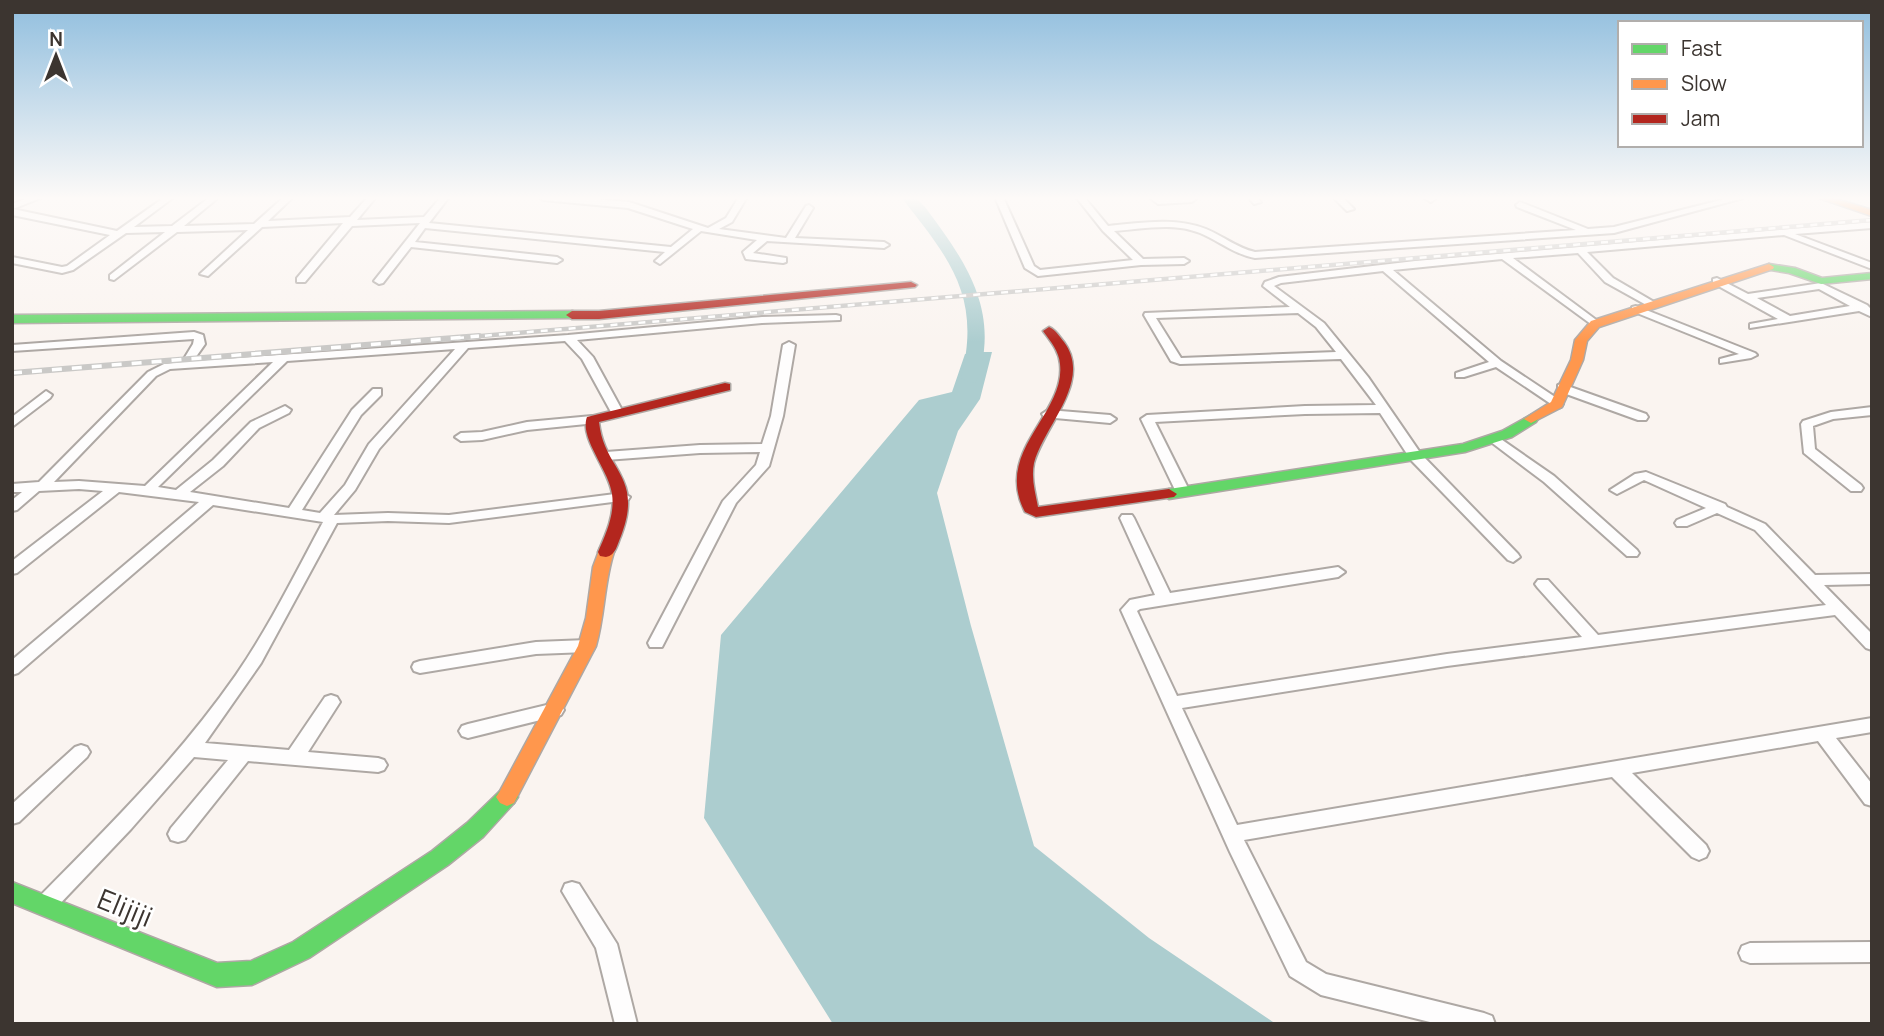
<svg xmlns="http://www.w3.org/2000/svg" width="1884" height="1036" viewBox="0 0 1884 1036" font-family="Manrope,sans-serif">
  <style>
    .water { fill: #accdcf }
    .lines { fill: none; stroke-linecap: round; stroke-linejoin: round }
    .river { fill: #accdcf; fill-rule: evenodd }
    .street-casing { stroke: #aea8a4; stroke-width: 4 }
    .fast-casing { stroke: #aea8a4; stroke-width: 3 }
    .slow-casing { stroke: #aea8a4; stroke-width: 3 }
    .jam-casing { stroke: #aea8a4; stroke-width: 3 }
    .street { fill: #fefdfd; fill-rule: evenodd }
    .fast { fill: #63d668; fill-rule: evenodd }
    .slow { fill: #ff974d; fill-rule: evenodd }
    .jam { fill: #b3261e; fill-rule: evenodd }
    .rail-far1-casing { stroke: #cac9c7; stroke-width: 4.5 }
    .rail-casing { stroke: #cac9c7; stroke-width: 6 }
    .rail-far1 { stroke: #fff; stroke-width: 2.5; stroke-dasharray: 7; stroke-linecap: butt }
    .rail { stroke: #fff; stroke-width: 3.5; stroke-dasharray: 10; stroke-linecap: butt }
    .labels { text-anchor: middle; stroke-width: 5; stroke-linejoin: round; paint-order: stroke }
    .near-street-label { font-size: 28px; fill: #3c3530; stroke: #fff }
  </style>
  <rect width="100%" height="100%" fill="#faf4f0"/>
  <!-- water -->
  <path class="water" d="M978 352H992L980 399 958 431 937 493 971 626 1034 846 1149 938 1276 1024H833L704 818 721 635 919 400 952 392 965 354Z"/>
  <g class="lines">
    <!-- river -->
    <path class="river" d="M901 197H915L925 207C957 250 990 294 984 350 983 361 981 373 976 382L970 383 961 378C982 296 949 258 901 197Z"/>
    <defs>
      <path id="street" d="M31 197H43L13 209 117 231 165 197H174L134 227 172 226 210 197H219L184 226 254 224 284 197H293L268 221 350 217 368 197H376L357 220 424 217 441 197H449L429 223 671 247 693 229 628 208 543 200 539 197H569L629 202 708 228 726 218 739 197H747L732 222 719 229 786 238 806 206 809 205 813 208 795 238 884 242 889 245 884 248 767 241 753 253 786 258V262L783 263 746 259 743 252 757 240 701 231 660 264 655 261 665 252 425 228 415 242 557 257 562 260 557 263 411 247 383 283 379 284 374 281 420 223 352 226 305 282H297V278L343 223 262 227 208 276 200 274 248 230 177 232 114 280 110 279V275L165 232 126 233 73 270 62 273 12 263V257L62 267 67 266 110 235 12 215V204Z
        M995 197H1003L1034 266 1040 270 1133 260 1103 231 1076 197H1084L1108 226C1141 223 1174 217 1206 229 1223 236 1237 248 1255 252L1576 230 1517 207 1516 205 1520 202 1588 229 1614 227 1733 197H1747L1614 233 1255 258C1234 254 1219 241 1200 233 1173 222 1142 229 1114 231L1143 259 1184 258 1189 261 1184 264 1141 265 1038 276 1025 268Z
        M1149 197H1194L1196 199 1192 202 1158 204Z
        M1248 197H1257L1261 202 1254 204Z
        M1333 197H1342L1354 209 1347 211Z
        M1422 197H1433L1435 199 1431 202Z
        M1872 222V228L1795 234 1872 263V269L1784 235 1587 252 1613 278 1654 302V306L1650 307 1605 282 1578 253 1513 258 1599 322 1600 324 1595 327 1502 259 1393 270 1501 361 1561 401 1563 404 1561 407 1557 408 1496 367 1464 377H1456V373L1489 362 1383 271 1281 283 1274 286 1324 323 1368 377 1421 454 1518 554 1520 557 1513 562 1508 560 1411 460 1380 413 1305 414 1155 422 1190 492 1183 496 1176 492 1141 419 1147 415 1305 406 1376 405 1341 359 1180 364 1171 361 1144 315 1145 313 1290 307 1263 286 1265 282 1279 277 1415 261ZM1298 313 1316 327 1336 352 1181 358 1156 318Z
        M1717 278 1748 294 1821 283 1867 305 1872 310V317L1859 311 1750 328V324L1778 319 1713 283V279ZM1819 289 1850 306 1790 316 1757 298Z
        M1636 306 1755 353 1757 355 1751 358 1720 363V359L1739 354 1632 311V307Z
        M836 315 840 316V320L762 323 577 340 593 357 623 412 617 416 611 412 582 359 565 341 468 348 379 449 355 490 334 515 388 513 449 515 623 493 630 497 628 500 449 523 388 521 337 523 261 663 205 743 289 750 325 697 331 695 337 697 340 702 308 752 378 758 384 760 387 765 384 770 378 772 248 761 185 840 178 842 171 840 168 834 171 828 228 760 194 757 131 829 53 911 46 913 39 911 36 904 39 897C109 826 179 757 236 675 269 627 295 574 323 522L213 505 18 673 12 675V660L199 502 119 492 17 573 12 574V561L103 491 79 489 39 491 17 510 12 511V500L22 492H12V484L39 482 148 372 164 364 182 362 193 344 194 339 12 351V345L194 332 203 335 205 344 193 361 568 335 762 317ZM455 349 369 444 345 485 320 513 302 510 361 415 381 395V389H373L352 410 289 508 190 492 223 466 259 428 289 413 291 410 285 406 251 422 213 460 176 490 158 487 287 361ZM273 362 145 486 79 481 54 482 156 376 170 369Z
        M789 342 795 345 783 416 769 466 736 503 662 647H650L648 643 723 501 756 465 760 452 700 453 606 460 600 456 606 452 700 445 762 444 771 416 783 345Z
        M1562 384 1646 414 1648 417 1646 420H1638L1558 391V385Z
        M46 391 52 395 50 398 12 427V417Z
        M1872 407V415L1833 419 1813 426 1815 449 1861 485 1863 488 1861 491H1851L1804 453 1801 424 1803 421 1831 412Z
        M1048 410 1110 415 1116 419 1110 423 1044 417 1042 414Z
        M592 416 596 417 598 420 596 423 527 430 482 440 461 441 455 437 461 433 482 432 527 422Z
        M1495 435 1554 476 1637 550 1639 553 1637 556H1627L1544 482 1491 442 1489 439Z
        M1646 472 1725 504 1727 507 1765 524 1815 575 1872 574V584L1824 585 1872 634V650L1866 648 1835 615 1447 666 1182 708 1237 825 1872 718V732L1836 738 1872 784V806L1865 804 1818 741 1632 773 1706 845 1709 851 1706 857 1699 860 1692 857 1612 777 1244 840 1306 962 1326 974 1484 1013 1492 1016 1495 1024H1438L1321 995 1290 976 1230 852 1121 610 1130 600 1155 595 1120 518 1122 515H1132L1134 518 1170 593 1338 567 1345 572 1338 577 1140 609 1137 611 1177 696 1447 654 1582 637 1538 588 1535 584 1538 580H1548L1598 635 1826 605 1755 530 1717 513 1687 526H1677L1675 523 1677 520 1706 508 1644 480 1617 494 1610 490 1635 474Z
        M587 640 593 642 595 646 593 650 587 652 536 654 420 673 414 671 412 667 414 663 420 661 536 642Z
        M555 703 561 705 564 710 561 715 468 738 462 736 459 731 462 726 468 724Z
        M81 745 87 747 90 752 87 757 19 822 12 824V804L75 747Z
        M572 882 579 884 617 944 637 1024H615L596 948 562 891 565 884Z
        M1872 942V962L1750 963 1742 960 1739 953 1742 946 1750 943Z"/>
      <path id="fast" d="M1769 264 1795 268 1822 278 1872 273V279L1821 284 1789 273 1765 269 1764 267Z
        M572 311 576 312V318L12 323V315Z
        M1531 415 1538 419 1536 422 1512 437 1465 452 1169 499 1161 494 1169 489 1463 444 1502 431Z
        M507 788 514 791 518 797 514 803 483 837 448 865 309 958 252 985 217 987 12 903V882L217 963 251 961 293 942 432 851 467 823 500 791Z"/>
      <path id="slow" d="M1816 197H1830L1872 210V216Z
        M1769 264 1774 267 1773 269 1599 327 1587 341 1583 360 1562 407 1531 423 1524 419 1551 402 1571 360 1575 340 1591 321Z
        M606 547 614 552C604 582 605 615 596 646L514 803 507 806 500 803 496 797 500 791 578 646 586 618 593 567 600 548Z"/>
      <path id="jam" d="M911 282 917 285 915 287 599 319H572L566 315 572 311H599Z
        M1049 327C1056 330 1059 336 1064 342 1093 381 1044 426 1034 463 1031 478 1035 492 1038 507L1169 489 1177 494 1174 497 1036 517 1025 512C993 451 1066 414 1060 364 1059 351 1051 342 1043 331Z
        M725 383 730 384V390L599 422C604 471 644 475 621 536 617 545 616 555 606 557L600 556 598 552C606 534 615 514 612 494 609 470 579 438 587 417Z"/>
    </defs>
    <!-- street casing -->
    <use href="#street" class="street-casing"/>
    <!-- fast casing -->
    <use href="#fast" class="fast-casing"/>
    <!-- slow casing -->
    <use href="#slow" class="slow-casing"/>
    <!-- jam casing -->
    <use href="#jam" class="jam-casing"/>
    <!-- street -->
    <use href="#street" class="street"/>
    <!-- fast -->
    <use href="#fast" class="fast"/>
    <!-- slow -->
    <use href="#slow" class="slow"/>
    <!-- jam -->
    <use href="#jam" class="jam"/>
    <defs>
      <path id="rail-far1" d="M457 338 1872 220"/>
      <path id="rail" d="M12 373 479 336"/>
    </defs>
    <!-- rail-far1 casing -->
    <use href="#rail-far1" class="rail-far1-casing"/>
    <!-- rail casing -->
    <use href="#rail" class="rail-casing"/>
    <!-- rail-far1 -->
    <use href="#rail-far1" class="rail-far1"/>
    <!-- rail -->
    <use href="#rail" class="rail"/>
  </g>
  <!-- sky -->
  <linearGradient id="sky" x2="0" y2="1"><stop stop-color="#90bede"/><stop offset="0.58" stop-color="#fdfaf8"/><stop offset="1" stop-color="#fdfaf8" stop-opacity="0"/></linearGradient>
  <rect width="1884" height="342" fill="url(#sky)"/>
  <g class="labels">
    <!-- near-street labels -->
    <g class="near-street-label">
      <text transform="translate(125 908) rotate(22)" y="10">Elijiji</text>
    </g>
  </g>
  <!-- border -->
  <rect width="1884" height="1036" fill="none" stroke="#3c3530" stroke-width="28"/>
  <!-- legend -->
  <rect x="1618" y="21" width="245" height="126" fill="#ffffff" stroke="#b1aeac" stroke-width="2"/>
  <rect x="1632" y="44" width="35" height="10" fill="#63d668" stroke="#b1aeac" stroke-width="2"/>
  <text x="1681" y="56" font-size="21" fill="#3c3530">Fast</text>
  <rect x="1632" y="79" width="35" height="10" fill="#ff974d" stroke="#b1aeac" stroke-width="2"/>
  <text x="1681" y="91" font-size="21" fill="#3c3530">Slow</text>
  <rect x="1632" y="114" width="35" height="10" fill="#b3261e" stroke="#b1aeac" stroke-width="2"/>
  <text x="1681" y="126" font-size="21" fill="#3c3530">Jam</text>
  <!-- north arrow -->
  <g transform="translate(56 56)" stroke="#ffffff" stroke-width="5" paint-order="stroke">
  <path d="M0-5L12 26L0 18L-12 26Z" fill="#3c3530"/>
  <text y="-10" font-size="19" font-weight="bold" text-anchor="middle" fill="#3c3530">N</text>
  </g>
</svg>
